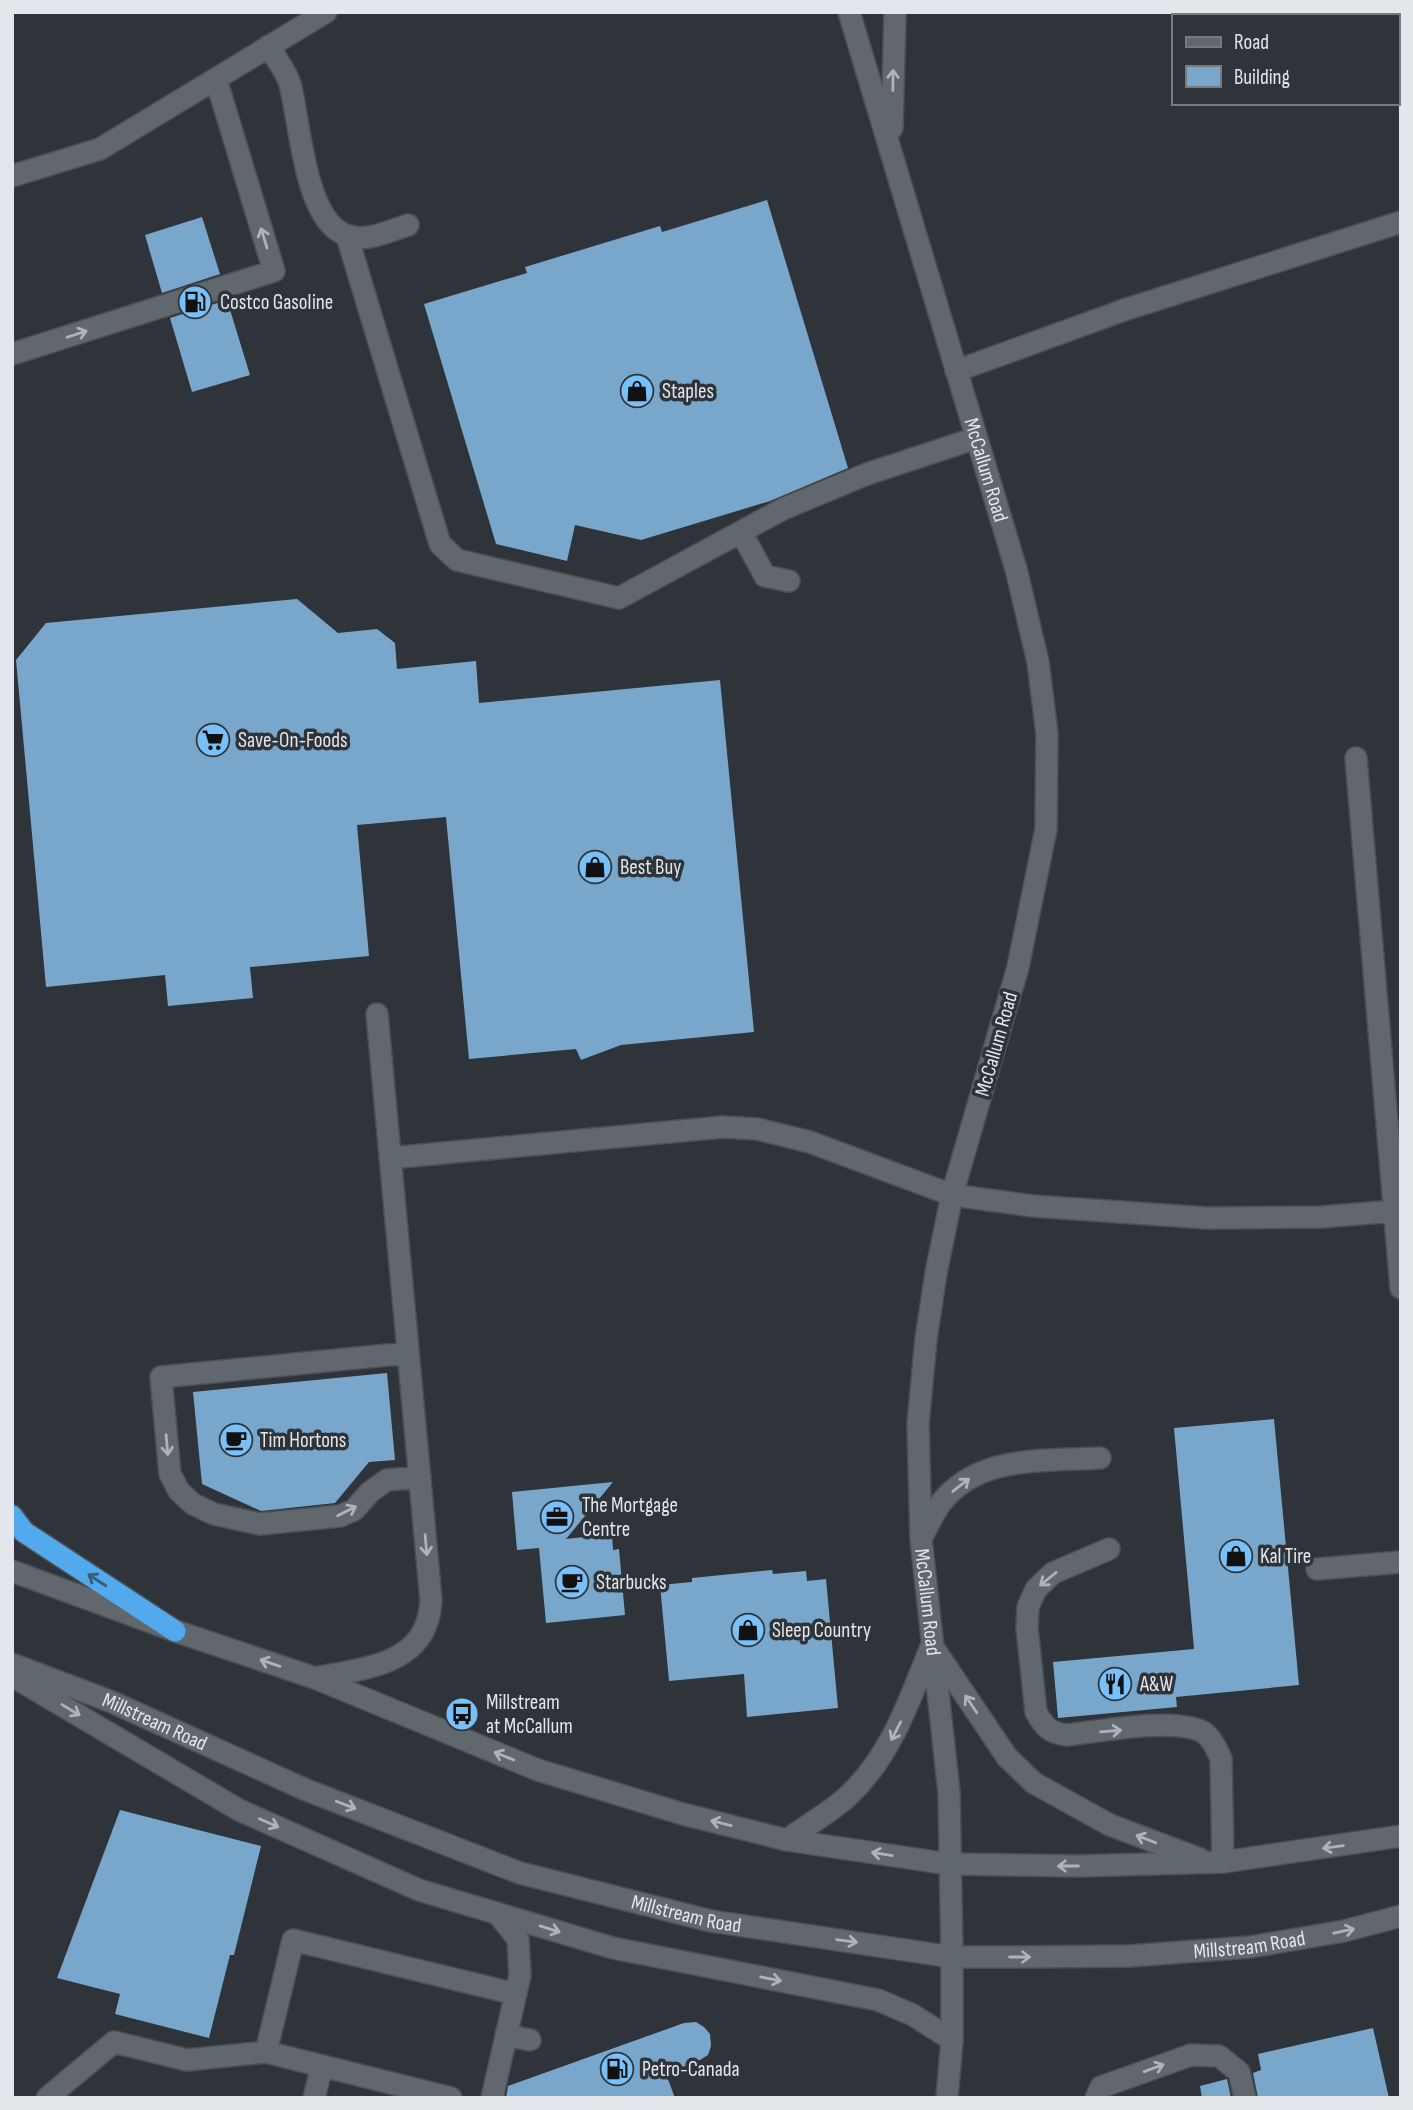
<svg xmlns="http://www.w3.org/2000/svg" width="1413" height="2110" viewBox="0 0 1413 2110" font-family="'Sofia Sans Condensed',sans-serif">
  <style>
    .building { fill: #79a7cc }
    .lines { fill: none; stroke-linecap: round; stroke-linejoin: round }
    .lane-casing { stroke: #4b5055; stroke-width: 24 }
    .street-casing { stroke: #4b5055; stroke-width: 24 }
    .secondary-casing { stroke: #4b5055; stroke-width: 24 }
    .highway-casing { stroke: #4b5055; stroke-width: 24 }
    .lane { stroke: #60676d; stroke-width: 21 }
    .street { stroke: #60676d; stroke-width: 21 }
    .secondary { stroke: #60676d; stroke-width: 21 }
    .highway { stroke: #52a9ec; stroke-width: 21 }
    .oneway { stroke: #afb3b8 }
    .oneway2 { stroke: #3b5d78 }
    .labels { text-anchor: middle; stroke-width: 7; stroke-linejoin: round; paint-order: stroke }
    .poi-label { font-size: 21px; fill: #e3e6ea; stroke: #2e3439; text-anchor: start }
    .street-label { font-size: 21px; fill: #e3e6ea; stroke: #2e3439 }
  </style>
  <rect width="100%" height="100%" fill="#2e3439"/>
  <!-- building -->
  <path class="building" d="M767 200 848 468 770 501 641 540 575 525 567 561 496 544 424 304 527 273 525 267 660 226 662 232Z
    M202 217 220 274 162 293 145 235Z
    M227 300 250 375 192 392 170 318Z
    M297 599 338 633 377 629 395 643 397 669 476 661 479 703 720 680 754 1032 621 1045 581 1060 576 1049 469 1059 446 817 357 825 369 956 250 967 253 998 168 1006 165 975 46 987 16 660 46 623Z
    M387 1373 395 1460 369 1462 335 1503 261 1511 202 1484 193 1392Z
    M1274 1419 1299 1685 1176 1697 1177 1707 1058 1718 1053 1662 1194 1649 1174 1428Z
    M613 1482 566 1539 612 1534 613 1550 619 1549 625 1615 546 1623 539 1548 517 1550 512 1492Z
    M772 1570 773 1574 806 1571 807 1581 826 1579 838 1708 747 1717 744 1674 669 1681 660 1585 692 1582V1578Z
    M120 1810 261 1846 234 1955H230L209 2038 115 2014 120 1994 57 1978Z
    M696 2022 704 2027 710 2034 711 2046 708 2055 700 2060 666 2074 675 2098H506L508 2086 684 2023Z
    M1373 2028 1389 2098H1258L1253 2073 1261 2070 1258 2054Z
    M1227 2079 1231 2098H1202L1200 2086Z"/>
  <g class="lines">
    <defs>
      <path id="lane" d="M269 46C275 58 286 71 290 84 300 121 304 220 346 235 366 243 389 231 408 225
        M12 176 100 149 326 12
        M347 236 440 544 457 560 619 598 783 509 867 474 976 438
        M12 354 274 271 216 79
        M956 371 1124 310 1401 222
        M741 532 765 576 789 581
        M1356 758 1401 1288
        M390 1158 723 1127 757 1129 810 1142 952 1195 1033 1206 1207 1218 1322 1217 1394 1211
        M408 1353 161 1377 170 1474 179 1491 193 1504 214 1514 260 1524 340 1516 354 1510 370 1492 387 1480 420 1477
        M921 1539C928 1526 935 1508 946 1497 984 1455 1049 1461 1100 1458
        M1109 1549 1053 1573 1036 1589 1028 1607 1027 1628 1036 1712C1044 1727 1050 1733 1067 1735 1102 1731 1174 1717 1203 1732 1212 1738 1217 1749 1221 1759L1223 1862
        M1317 1569 1401 1562
        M315 1678C354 1670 413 1667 427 1622 430 1615 430 1607 431 1600L377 1014
        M506 2035 530 2040
        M47 2098 114 2042 187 2060 266 2052
        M314 2098 322 2066
        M451 2098 266 2052 293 1940 516 1994
        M492 2098 520 1975 518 1939 497 1913
        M1096 2098 1101 2087 1191 2055 1219 2056 1239 2072 1245 2098"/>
      <path id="street" d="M947 2098 952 2040V1957"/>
      <g id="secondary">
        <path id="s1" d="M849 12 1016 569 1038 662 1047 734 1046 829 1018 967 952 1195 936 1273 926 1339 918 1424 921 1539 949 1792 952 1957"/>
        <path d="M892 128 895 12"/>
        <path d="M12 1571 175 1631 315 1678 538 1770 683 1814 787 1840 949 1864 1079 1866 1223 1862 1401 1836"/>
        <path d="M935 1650 1007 1757 1034 1783 1110 1825 1200 1859"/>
        <path id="s2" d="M12 1664 112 1702 304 1789 520 1873 711 1921 952 1957H1023L1130 1956 1250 1947 1344 1931 1401 1916"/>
        <path d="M12 1676 239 1810 419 1890 613 1948 878 2000 913 2015 952 2040"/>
        <path d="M787 1840C807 1825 831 1812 848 1796 892 1755 909 1700 931 1647"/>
      </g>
      <path id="highway" d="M12 1516 24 1532 175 1631"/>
    </defs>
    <!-- lane casing -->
    <use href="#lane" class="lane-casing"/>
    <!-- street casing -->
    <use href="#street" class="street-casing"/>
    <!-- secondary casing -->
    <use href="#secondary" class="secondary-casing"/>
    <!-- highway casing -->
    <use href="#highway" class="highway-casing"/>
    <!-- lane -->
    <use href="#lane" class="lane"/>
    <!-- street -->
    <use href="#street" class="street"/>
    <!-- secondary -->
    <use href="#secondary" class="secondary"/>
    <!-- highway -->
    <use href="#highway" class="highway"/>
  </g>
  <!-- one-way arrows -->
  <defs><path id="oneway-shaft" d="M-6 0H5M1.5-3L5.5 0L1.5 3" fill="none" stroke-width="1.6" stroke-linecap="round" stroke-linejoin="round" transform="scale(1.75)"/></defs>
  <g class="oneway">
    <use href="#oneway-shaft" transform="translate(893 80) rotate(-89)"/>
    <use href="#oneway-shaft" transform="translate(264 238) rotate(-107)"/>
    <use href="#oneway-shaft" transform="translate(77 334) rotate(-18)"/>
    <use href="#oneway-shaft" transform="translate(167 1445) rotate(85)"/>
    <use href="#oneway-shaft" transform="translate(961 1485) rotate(-38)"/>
    <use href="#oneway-shaft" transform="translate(347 1511) rotate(-27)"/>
    <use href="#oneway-shaft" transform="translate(426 1545) rotate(85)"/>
    <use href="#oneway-shaft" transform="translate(1048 1579) rotate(141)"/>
    <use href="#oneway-shaft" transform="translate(270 1663) rotate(-161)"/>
    <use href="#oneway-shaft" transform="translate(971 1704) rotate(-124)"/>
    <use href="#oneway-shaft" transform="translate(71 1710) rotate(31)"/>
    <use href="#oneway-shaft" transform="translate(896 1731) rotate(117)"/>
    <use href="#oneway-shaft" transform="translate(1111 1731) rotate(-5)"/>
    <use href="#oneway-shaft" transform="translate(504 1756) rotate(-158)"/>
    <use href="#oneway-shaft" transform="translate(346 1805) rotate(21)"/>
    <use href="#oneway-shaft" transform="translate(269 1823) rotate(24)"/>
    <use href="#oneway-shaft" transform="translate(721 1823) rotate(-166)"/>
    <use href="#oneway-shaft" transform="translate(1146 1839) rotate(-159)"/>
    <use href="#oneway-shaft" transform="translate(1333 1847) rotate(172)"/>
    <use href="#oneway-shaft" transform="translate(882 1854) rotate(-171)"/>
    <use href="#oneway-shaft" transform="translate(1068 1866) rotate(-180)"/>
    <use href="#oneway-shaft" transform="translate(550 1929) rotate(17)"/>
    <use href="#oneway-shaft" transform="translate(1344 1931) rotate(-12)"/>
    <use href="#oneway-shaft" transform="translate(847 1941) rotate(8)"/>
    <use href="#oneway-shaft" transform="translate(1020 1957)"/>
    <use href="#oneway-shaft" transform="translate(771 1979) rotate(11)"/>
    <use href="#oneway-shaft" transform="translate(1154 2068) rotate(-20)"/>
  </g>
  <use class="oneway2" href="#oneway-shaft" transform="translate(97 1580) rotate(-147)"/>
  <!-- icons -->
  <defs>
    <symbol id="fuel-disc" viewBox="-11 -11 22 22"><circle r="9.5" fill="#79bff8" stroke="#2e3439"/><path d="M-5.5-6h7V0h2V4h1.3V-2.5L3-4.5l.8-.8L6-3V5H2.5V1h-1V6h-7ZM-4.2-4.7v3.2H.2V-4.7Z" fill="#111"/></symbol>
    <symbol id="shop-disc" viewBox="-11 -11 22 22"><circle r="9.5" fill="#79bff8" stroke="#2e3439"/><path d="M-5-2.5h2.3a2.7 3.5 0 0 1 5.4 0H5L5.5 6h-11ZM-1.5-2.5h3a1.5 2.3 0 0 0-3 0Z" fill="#111"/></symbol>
    <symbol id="supermarket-disc" viewBox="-11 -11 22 22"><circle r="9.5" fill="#79bff8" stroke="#2e3439"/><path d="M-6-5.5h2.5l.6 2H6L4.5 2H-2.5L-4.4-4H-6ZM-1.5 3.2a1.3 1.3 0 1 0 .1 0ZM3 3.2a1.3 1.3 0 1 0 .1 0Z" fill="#111"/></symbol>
    <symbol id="cafe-disc" viewBox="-11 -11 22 22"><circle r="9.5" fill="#79bff8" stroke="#2e3439"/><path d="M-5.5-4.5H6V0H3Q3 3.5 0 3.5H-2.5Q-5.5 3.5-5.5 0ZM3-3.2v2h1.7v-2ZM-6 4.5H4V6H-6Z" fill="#111"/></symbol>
    <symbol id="office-disc" viewBox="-11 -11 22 22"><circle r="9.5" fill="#79bff8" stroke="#2e3439"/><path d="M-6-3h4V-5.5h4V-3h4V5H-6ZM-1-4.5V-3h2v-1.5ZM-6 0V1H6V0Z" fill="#111"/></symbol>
    <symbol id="restaurant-disc" viewBox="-11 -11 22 22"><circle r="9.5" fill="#79bff8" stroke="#2e3439"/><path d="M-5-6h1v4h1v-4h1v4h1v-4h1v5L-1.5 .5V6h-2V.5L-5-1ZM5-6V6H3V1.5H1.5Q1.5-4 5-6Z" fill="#111"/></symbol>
    <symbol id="bus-disc" viewBox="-11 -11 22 22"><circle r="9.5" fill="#79bff8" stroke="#2e3439"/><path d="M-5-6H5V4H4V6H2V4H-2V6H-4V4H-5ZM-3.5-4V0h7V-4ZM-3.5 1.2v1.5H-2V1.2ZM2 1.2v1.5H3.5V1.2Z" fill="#111"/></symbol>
  </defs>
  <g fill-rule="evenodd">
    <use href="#fuel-disc" x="176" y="283" width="38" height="38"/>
    <use href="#shop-disc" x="618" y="372" width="38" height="38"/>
    <use href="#supermarket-disc" x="194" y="721" width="38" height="38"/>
    <use href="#shop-disc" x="576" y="848" width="38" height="38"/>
    <use href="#cafe-disc" x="217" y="1421" width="38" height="38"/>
    <use href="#office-disc" x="538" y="1498" width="38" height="38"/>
    <use href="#shop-disc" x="1217" y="1537" width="38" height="38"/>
    <use href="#cafe-disc" x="553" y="1563" width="38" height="38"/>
    <use href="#shop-disc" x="729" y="1611" width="38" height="38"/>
    <use href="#restaurant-disc" x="1096" y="1665" width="38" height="38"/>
    <use href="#bus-disc" x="443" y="1695" width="38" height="38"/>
    <use href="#fuel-disc" x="598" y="2050" width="38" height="38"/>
  </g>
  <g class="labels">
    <!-- poi labels -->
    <g class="poi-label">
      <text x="220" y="309">Costco Gasoline</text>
      <text x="662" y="398">Staples</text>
      <text x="238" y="747">Save-On-Foods</text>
      <text x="620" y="874">Best Buy</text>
      <text x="260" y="1447">Tim Hortons</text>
      <text x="582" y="1512">The Mortgage<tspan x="582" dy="24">Centre</tspan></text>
      <text x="1260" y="1563">Kal Tire</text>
      <text x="596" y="1589">Starbucks</text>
      <text x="772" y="1637">Sleep Country</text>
      <text x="1140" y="1691">A&amp;W</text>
      <text x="486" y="1709">Millstream<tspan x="486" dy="24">at McCallum</tspan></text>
      <text x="642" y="2076">Petro-Canada</text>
    </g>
    <!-- street labels -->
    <g class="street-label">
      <text dy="7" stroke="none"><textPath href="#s1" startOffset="478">McCallum Road</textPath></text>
      <text transform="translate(996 1044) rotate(-74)" y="7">McCallum Road</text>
      <text dy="7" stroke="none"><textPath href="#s1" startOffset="1633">McCallum Road</textPath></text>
      <text dy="7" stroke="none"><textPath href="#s2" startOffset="154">Millstream Road</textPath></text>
      <text dy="7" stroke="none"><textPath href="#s2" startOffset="721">Millstream Road</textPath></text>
      <text dy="7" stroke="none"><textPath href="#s2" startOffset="1288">Millstream Road</textPath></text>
    </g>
  </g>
  <!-- border -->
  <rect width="1413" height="2110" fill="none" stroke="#e3e6ea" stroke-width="28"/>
  <!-- legend -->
  <rect x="1172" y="14" width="228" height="91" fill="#2e3439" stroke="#767b80" stroke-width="2"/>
  <rect x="1186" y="37" width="35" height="10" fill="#60676d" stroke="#767b80" stroke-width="2"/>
  <text x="1234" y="49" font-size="21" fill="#e3e6ea">Road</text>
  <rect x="1186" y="66" width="35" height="21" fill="#79a7cc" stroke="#767b80" stroke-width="2"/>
  <text x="1234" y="84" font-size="21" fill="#e3e6ea">Building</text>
</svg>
